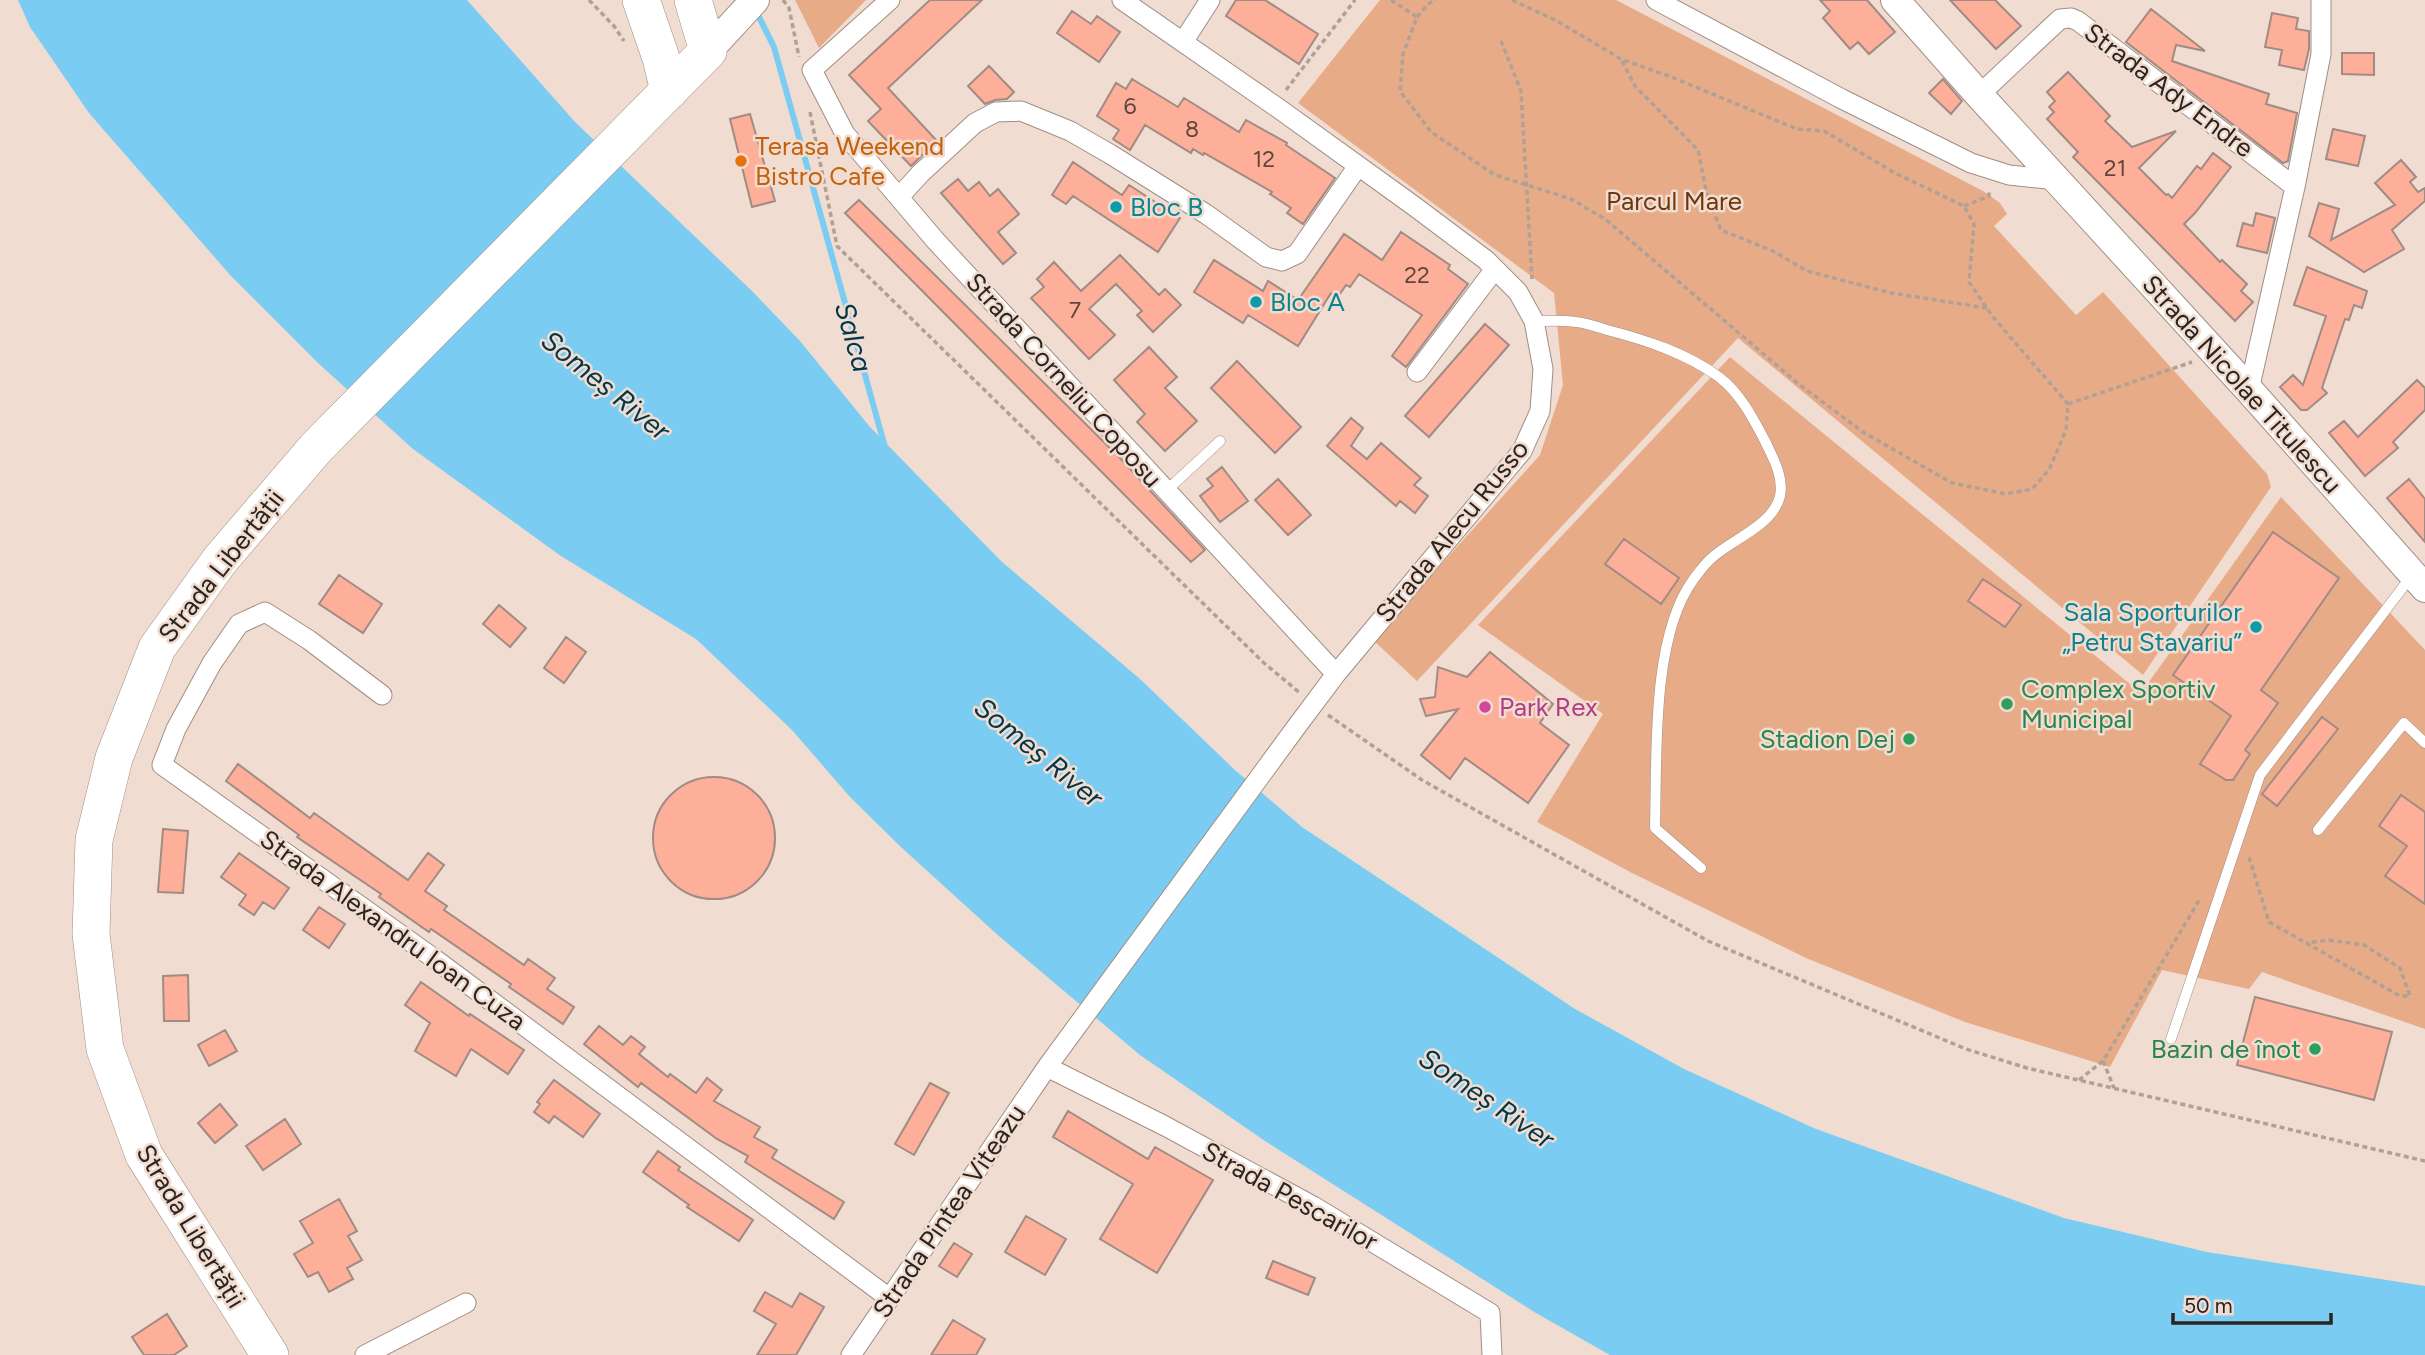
<svg xmlns="http://www.w3.org/2000/svg" width="2425" height="1355" viewBox="0 0 2425 1355" font-family="Figtree,sans-serif">
  <style>
    .green { fill: #e7ac87 }
    .water { fill: #7accf3 }
    .lines { fill: none; stroke-linecap: round; stroke-linejoin: round }
    .stream { stroke: #7accf3; stroke-width: 6 }
    .building { fill: #feaf9a; stroke: #a18b85; stroke-width: 2 }
    .lane-casing { stroke: #a18e83; stroke-width: 11 }
    .street-casing { stroke: #a18e83; stroke-width: 21 }
    .secondary-casing { stroke: #a18e83; stroke-width: 30 }
    .highway-casing { stroke: #a18e83; stroke-width: 38 }
    .path { stroke: #b0a096; stroke-width: 3.5; stroke-dasharray: 5 3.5; stroke-linecap: butt }
    .lane { stroke: #fff; stroke-width: 10 }
    .street { stroke: #fff; stroke-width: 19 }
    .secondary { stroke: #fff; stroke-width: 28 }
    .highway { stroke: #fff; stroke-width: 37 }
    .food-dot { fill: #e8710a; stroke: #f0dcd0; stroke-width: 2.5 }
    .culture-dot { fill: #0f9aa8; stroke: #f0dcd0; stroke-width: 2.5 }
    .leisure-dot { fill: #2e9e5b; stroke: #f0dcd0; stroke-width: 2.5 }
    .hotel-dot { fill: #d1479c; stroke: #f0dcd0; stroke-width: 2.5 }
    .labels { text-anchor: middle; stroke-width: 5; stroke-linejoin: round; paint-order: stroke }
    .number-label { font-size: 23px; fill: #60473e }
    .street-label { font-size: 26px; fill: #2b241f; stroke: #f0dcd0 }
    .food-label { font-size: 26px; fill: #c56008; stroke: #f0dcd0; text-anchor: start }
    .park-label { font-size: 26px; fill: #6d380e; stroke: #f0dcd0 }
    .culture-label { font-size: 26px; fill: #0d838f; stroke: #f0dcd0; text-anchor: start }
    .leisure-label { font-size: 26px; fill: #27864d; stroke: #f0dcd0; text-anchor: end }
    .hotel-label { font-size: 26px; fill: #b23c85; stroke: #f0dcd0; text-anchor: start }
    .water-label { font-size: 28px; font-style: italic; fill: #023649; stroke: #f0dcd0 }
  </style>
  <rect width="100%" height="100%" fill="#f0dcd0"/>
  <!-- green -->
  <path class="green" d="M795 0H866L819 48Z
    M1380 0H1616L1983 191 2000 203 2007 214 1994 226 2076 315 2103 292 2267 474 2271 487 2143 675 1738 338 1417 681 1373 640 1540 455 1563 385 1554 293 1298 103Z
    M1730 357 2141 693 2281 497 2425 650V1029L2262 972 2249 989 2162 970 2110 1067 1965 1022 1806 958 1632 873 1537 822 1603 714 1478 625Z"/>
  <!-- water -->
  <path class="water" d="M18 0H467L575 122 753 292 800 341 870 427 1001 561 1140 679 1236 771 1302 827 1575 1009 1684 1069 1816 1129 2064 1218 2207 1252 2425 1286V1355H1610L1536 1313 1265 1141 1140 1055 1000 937 902 848 850 797 792 730 696 639 561 556 413 449 318 363 231 276 89 113 30 27Z"/>
  <g class="lines">
    <!-- stream -->
    <path class="stream" d="M756 11 774 47 885 447"/>
  </g>
  <!-- building -->
  <path class="building" d="M930 0H982L888 88 937 141 911 166 868 121 881 109 849 75Z
    M1236 0H1265L1318 34 1299 64 1226 16Z
    M1820 0H1867L1895 32 1869 54 1858 42 1850 49 1823 18 1830 11Z
    M1950 0H1995L2021 26 1996 49Z
    M2151 9 2205 51 2176 45 2172 61 2269 94 2266 104 2297 113 2288 161 2283 163 2126 42Z
    M1072 11 1091 24 1097 16 1120 32 1099 62 1057 33Z
    M2272 13 2298 18 2296 29 2309 31V49L2304 70 2279 65 2282 50 2265 47Z
    M2342 53H2374V75L2342 74Z
    M989 66 1014 92 1007 99 995 100 985 104 968 86Z
    M2068 72 2110 116 2105 121 2132 147 2176 131 2139 168 2166 195 2168 194 2172 198 2197 166 2201 169 2213 153 2231 167 2195 213 2184 224 2220 262 2222 260 2247 284 2241 291 2253 302 2235 321 2073 157 2078 152 2047 119 2054 112 2049 107 2055 101 2047 92Z
    M1132 79 1178 107 1184 98 1239 132 1246 120 1287 143 1286 145 1335 178 1303 224 1287 213 1291 208 1270 194 1272 192 1204 153 1203 155 1193 149 1191 153 1145 125 1130 150 1113 139 1119 130 1097 116 1116 83 1126 89Z
    M1943 79 1962 101 1951 114 1929 93Z
    M750 114 775 201 752 207 730 119Z
    M2333 129 2365 136 2358 166 2326 159Z
    M2401 160 2416 177 2410 182 2418 192 2425 188V201L2392 230 2404 249 2364 272 2309 236 2319 203 2339 209 2331 240 2395 205 2375 183Z
    M1073 162 1122 195 1129 185 1180 218 1158 252 1073 196 1066 204 1052 195Z
    M958 179 968 191 979 182 990 196 998 189 1019 214 998 232 1016 253 1003 264 941 193Z
    M859 200 1120 458 1205 550 1191 562 845 213Z
    M2256 213 2275 218 2267 253 2237 246 2243 223 2253 226Z
    M1401 232 1450 265 1448 269 1468 284 1406 367 1392 356 1422 315 1359 274 1350 287 1346 285 1338 297 1331 293 1298 346 1248 315 1243 323 1194 292 1214 260 1263 291 1268 281 1298 300 1344 234 1382 260Z
    M1120 255 1159 295 1165 289 1181 305 1153 332 1137 315 1142 311 1116 284 1089 309 1115 335 1089 359 1031 298 1044 287 1037 279 1054 262 1081 291Z
    M2307 267 2367 291 2362 308 2354 305 2349 320 2345 319 2322 388 2327 393 2307 410H2301L2280 387 2293 375 2303 385 2326 316 2294 305Z
    M1485 324 1509 345 1429 437 1405 416Z
    M1149 347 1177 377 1165 388 1197 421 1165 451 1137 422 1145 414 1114 380Z
    M1237 361 1301 427 1275 453 1211 388Z
    M2417 380 2425 388V410L2393 442 2398 448 2365 476 2329 433 2344 421 2358 437Z
    M1351 418 1363 428 1351 446 1367 459 1381 443 1421 478 1414 485 1428 496 1415 513 1400 501 1396 506 1327 446Z
    M1222 467 1248 501 1220 522 1200 496 1213 486 1207 479Z
    M1278 479 1311 515 1288 535 1255 500Z
    M2409 479 2425 499V542L2387 498Z
    M2273 532 2339 578 2261 690 2278 703 2245 750 2250 754 2233 780H2226L2200 764 2231 716 2173 675Z
    M1624 539 1679 578 1661 604 1605 564Z
    M339 575 382 604 363 633 319 604Z
    M1983 579 2021 605 2005 627 1968 601Z
    M499 605 526 628 510 647 483 624Z
    M566 637 586 652 564 683 544 668Z
    M1490 652 1553 704 1540 723 1569 745 1528 803 1465 758 1450 779 1421 755 1458 709 1426 716 1420 699 1435 697 1438 667 1467 677Z
    M2322 717 2338 729 2277 806 2262 794Z
    M238 764 310 818 314 813 408 880 428 853 444 865 425 891 447 906 444 910 524 965 528 959 555 978 547 989 574 1007 563 1024 509 987 511 984 431 929 429 932 379 897 381 894 297 837 299 835 226 781Z
    M653 838a61 61 0 1 1 122 0a61 61 0 1 1-122 0Z
    M2401 795 2425 812V904L2385 876 2407 846 2379 826Z
    M163 829 188 831 183 893 158 892Z
    M239 853 289 888 274 909 263 902 254 915 239 905 246 895 221 877Z
    M319 907 345 924 329 948 303 930Z
    M188 975 189 1021H164L163 976Z
    M421 982 469 1016 470 1014 524 1050 508 1074 471 1049 456 1076 415 1051 430 1023 405 1005Z
    M2255 997 2392 1032 2374 1100 2237 1065Z
    M599 1026 623 1045 631 1036 645 1047 639 1054 668 1077 670 1074 696 1093 707 1078 722 1090 714 1101 760 1127 754 1137 777 1150 772 1158 844 1202 834 1219 745 1162 748 1156 717 1139 641 1083 638 1087 584 1044Z
    M225 1030 237 1051 209 1066 198 1045Z
    M554 1080 600 1114 583 1137 554 1116 549 1123 534 1112 540 1104 537 1102Z
    M930 1083 949 1093 914 1155 895 1144Z
    M220 1104 237 1125 215 1143 198 1123Z
    M1068 1111 1148 1159 1155 1147 1213 1180 1157 1273 1100 1239 1133 1184 1053 1137Z
    M285 1119 301 1144 263 1170 246 1146Z
    M658 1151 680 1167 678 1170 753 1220 739 1241 687 1207 689 1205 643 1172Z
    M339 1199 357 1231 348 1236 362 1260 347 1268 353 1279 329 1292 318 1272 308 1277 294 1254 313 1243 300 1221Z
    M1026 1216 1066 1239 1045 1275 1005 1252Z
    M954 1243 972 1254 957 1277 939 1266Z
    M1273 1261 1315 1278 1308 1295 1266 1278Z
    M765 1292 792 1307 800 1293 824 1307 796 1355H757L776 1324 754 1311Z
    M167 1314 187 1346 174 1355H144L132 1337Z
    M953 1320 985 1339 976 1355H931Z"/>
  <g class="lines">
    <defs>
      <path id="lane" d="M1534 321C1548 321 1563 320 1576 322 1587 323 1597 327 1607 330 1646 340 1686 353 1719 377 1740 393 1753 418 1765 441 1773 458 1784 477 1780 496 1773 525 1735 538 1714 556 1706 562 1699 572 1693 580 1651 638 1657 757 1655 828L1701 868
        M1166 491 1220 441
        M2318 830 2404 723 2425 743
        M2171 1039 2260 775 2410 578"/>
      <path id="street" d="M890 0 812 70 845 134 935 240 1336 674
        M1656 0 1842 99 1971 163 2009 175 2057 180
        M1183 42 1210 0
        M1979 95 2060 19 2071 18 2078 21 2295 187
        M899 197 921 173 975 123 996 112 1021 111 1070 131 1110 154 1206 214 1266 257 1282 261 1297 254 1358 166
        M1417 372 1495 269
        M2249 390 2295 187 2321 54V0
        M382 695 309 640 265 612 239 624 212 663 176 729 162 765 432 957 889 1298
        M1047 1067 1165 1126 1313 1206 1490 1313 1492 1355
        M365 1355 466 1303
        M851 1355 1047 1067 1297 726 1336 674 1522 451 1540 411 1543 369 1534 321 1518 292 1486 260 1414 206 1278 108 1122 0"/>
      <path id="secondary" d="M1895 0 1979 95 2249 390 2425 588
        M708 51 755 0"/>
      <path id="highway" d="M641 0 661 58 669 91
        M270 1355 144 1155 105 1049 91 934 94 840 114 758 157 648 220 560 316 448 708 51 693 0"/>
    </defs>
    <!-- lane casing -->
    <use href="#lane" class="lane-casing"/>
    <!-- street casing -->
    <use href="#street" class="street-casing"/>
    <!-- secondary casing -->
    <use href="#secondary" class="secondary-casing"/>
    <!-- highway casing -->
    <use href="#highway" class="highway-casing"/>
    <!-- path -->
    <path class="path" d="M589 0 614 26 624 41
      M783 0 789 8 799 57
      M1391 0 1417 17 1403 54 1400 91 1431 132 1495 175 1571 199 1605 219 1800 385 1863 432 1952 483 2006 494 2032 489 2049 470 2066 430 2068 404 1993 317 1969 282 1974 224 1964 206 1895 173 1824 131 1797 129 1674 78 1621 59 1557 21 1512 0
      M1417 17 1428 4 1436 0
      M1501 41 1521 91 1532 279
      M1622 61 1635 86 1698 150 1707 195 1721 230 1773 251 1807 271 1891 293 1987 308
      M1286 90 1355 0
      M810 112 837 246 1264 663 1300 693
      M1964 206 1989 196V190
      M2068 404 2192 362
      M1328 715 1422 780 1708 941 1966 1049 2027 1068 2425 1161
      M2249 857 2269 922 2400 996H2410L2400 968 2364 945 2329 940 2306 943
      M2103 1061 2114 1088
      M2079 1080 2103 1061 2200 899"/>
    <!-- lane -->
    <use href="#lane" class="lane"/>
    <!-- street -->
    <use href="#street" class="street"/>
    <!-- secondary -->
    <use href="#secondary" class="secondary"/>
    <!-- highway -->
    <use href="#highway" class="highway"/>
  </g>
  <!-- markers -->
  <circle class="food-dot" cx="741" cy="161" r="7"/>
  <g class="culture-dot">
    <circle cx="1116" cy="207" r="7"/>
    <circle cx="1256" cy="302" r="7"/>
    <circle cx="2256" cy="627" r="7"/>
  </g>
  <g class="leisure-dot">
    <circle cx="2007" cy="704" r="7"/>
    <circle cx="1909" cy="739" r="7"/>
    <circle cx="2315" cy="1049" r="7"/>
  </g>
  <circle class="hotel-dot" cx="1485" cy="707" r="7"/>
  <g class="labels">
    <!-- number labels -->
    <g class="number-label">
      <text x="1130" y="114">6</text>
      <text x="1192" y="137">8</text>
      <text x="1264" y="167">12</text>
      <text x="2115" y="176">21</text>
      <text x="1417" y="283">22</text>
      <text x="1075" y="318">7</text>
    </g>
    <!-- street labels -->
    <g class="street-label">
      <text transform="translate(2169 90) rotate(37)" y="9">Strada Ady Endre</text>
      <text transform="translate(1064 380) rotate(48)" y="9">Strada Corneliu Coposu</text>
      <text transform="translate(2242 384) rotate(48)" y="9">Strada Nicolae Titulescu</text>
      <text transform="translate(1452 531) rotate(-51)" y="9">Strada Alecu Russo</text>
      <text transform="translate(221 566) rotate(-52)" y="9">Strada Libertății</text>
      <text transform="translate(393 930) rotate(36)" y="9">Strada Alexandru Ioan Cuza</text>
      <text transform="translate(1290 1196) rotate(29)" y="9">Strada Pescarilor</text>
      <text transform="translate(949 1211) rotate(-56)" y="9">Strada Pintea Viteazu</text>
      <text transform="translate(191 1226) rotate(59)" y="9">Strada Libertății</text>
    </g>
    <!-- food labels -->
    <g class="food-label">
      <text x="755" y="155">Terasa Weekend<tspan x="755" dy="30">Bistro Cafe</tspan></text>
    </g>
    <!-- park labels -->
    <g class="park-label">
      <text x="1674" y="210">Parcul Mare</text>
    </g>
    <!-- culture labels -->
    <g class="culture-label">
      <text x="1130" y="216">Bloc B</text>
      <text x="1270" y="311">Bloc A</text>
      <text x="2242" y="621" text-anchor="end">Sala Sporturilor<tspan x="2242" dy="30">„Petru Stavariu”</tspan></text>
    </g>
    <!-- leisure labels -->
    <g class="leisure-label">
      <text x="2021" y="698" text-anchor="start">Complex Sportiv<tspan x="2021" dy="30">Municipal</tspan></text>
      <text x="1895" y="748">Stadion Dej</text>
      <text x="2301" y="1058">Bazin de înot</text>
    </g>
    <!-- hotel labels -->
    <g class="hotel-label">
      <text x="1499" y="716">Park Rex</text>
    </g>
    <!-- water labels -->
    <g class="water-label">
      <text transform="translate(854 337) rotate(74)" y="10">Salca</text>
      <text transform="translate(606 385) rotate(39)" y="10">Someș River</text>
      <text transform="translate(1039 752) rotate(39)" y="10">Someș River</text>
      <text transform="translate(1487 1098) rotate(34)" y="10">Someș River</text>
    </g>
  </g>
  <!-- scale -->
  <path d="M2173 1313v10h158v-10" fill="none" stroke="#2b241f" stroke-width="3.5"/>
  <text x="2184" y="1313" font-size="21" fill="#2b241f" stroke="#f0dcd0" stroke-width="5" paint-order="stroke">50 m</text>
</svg>
